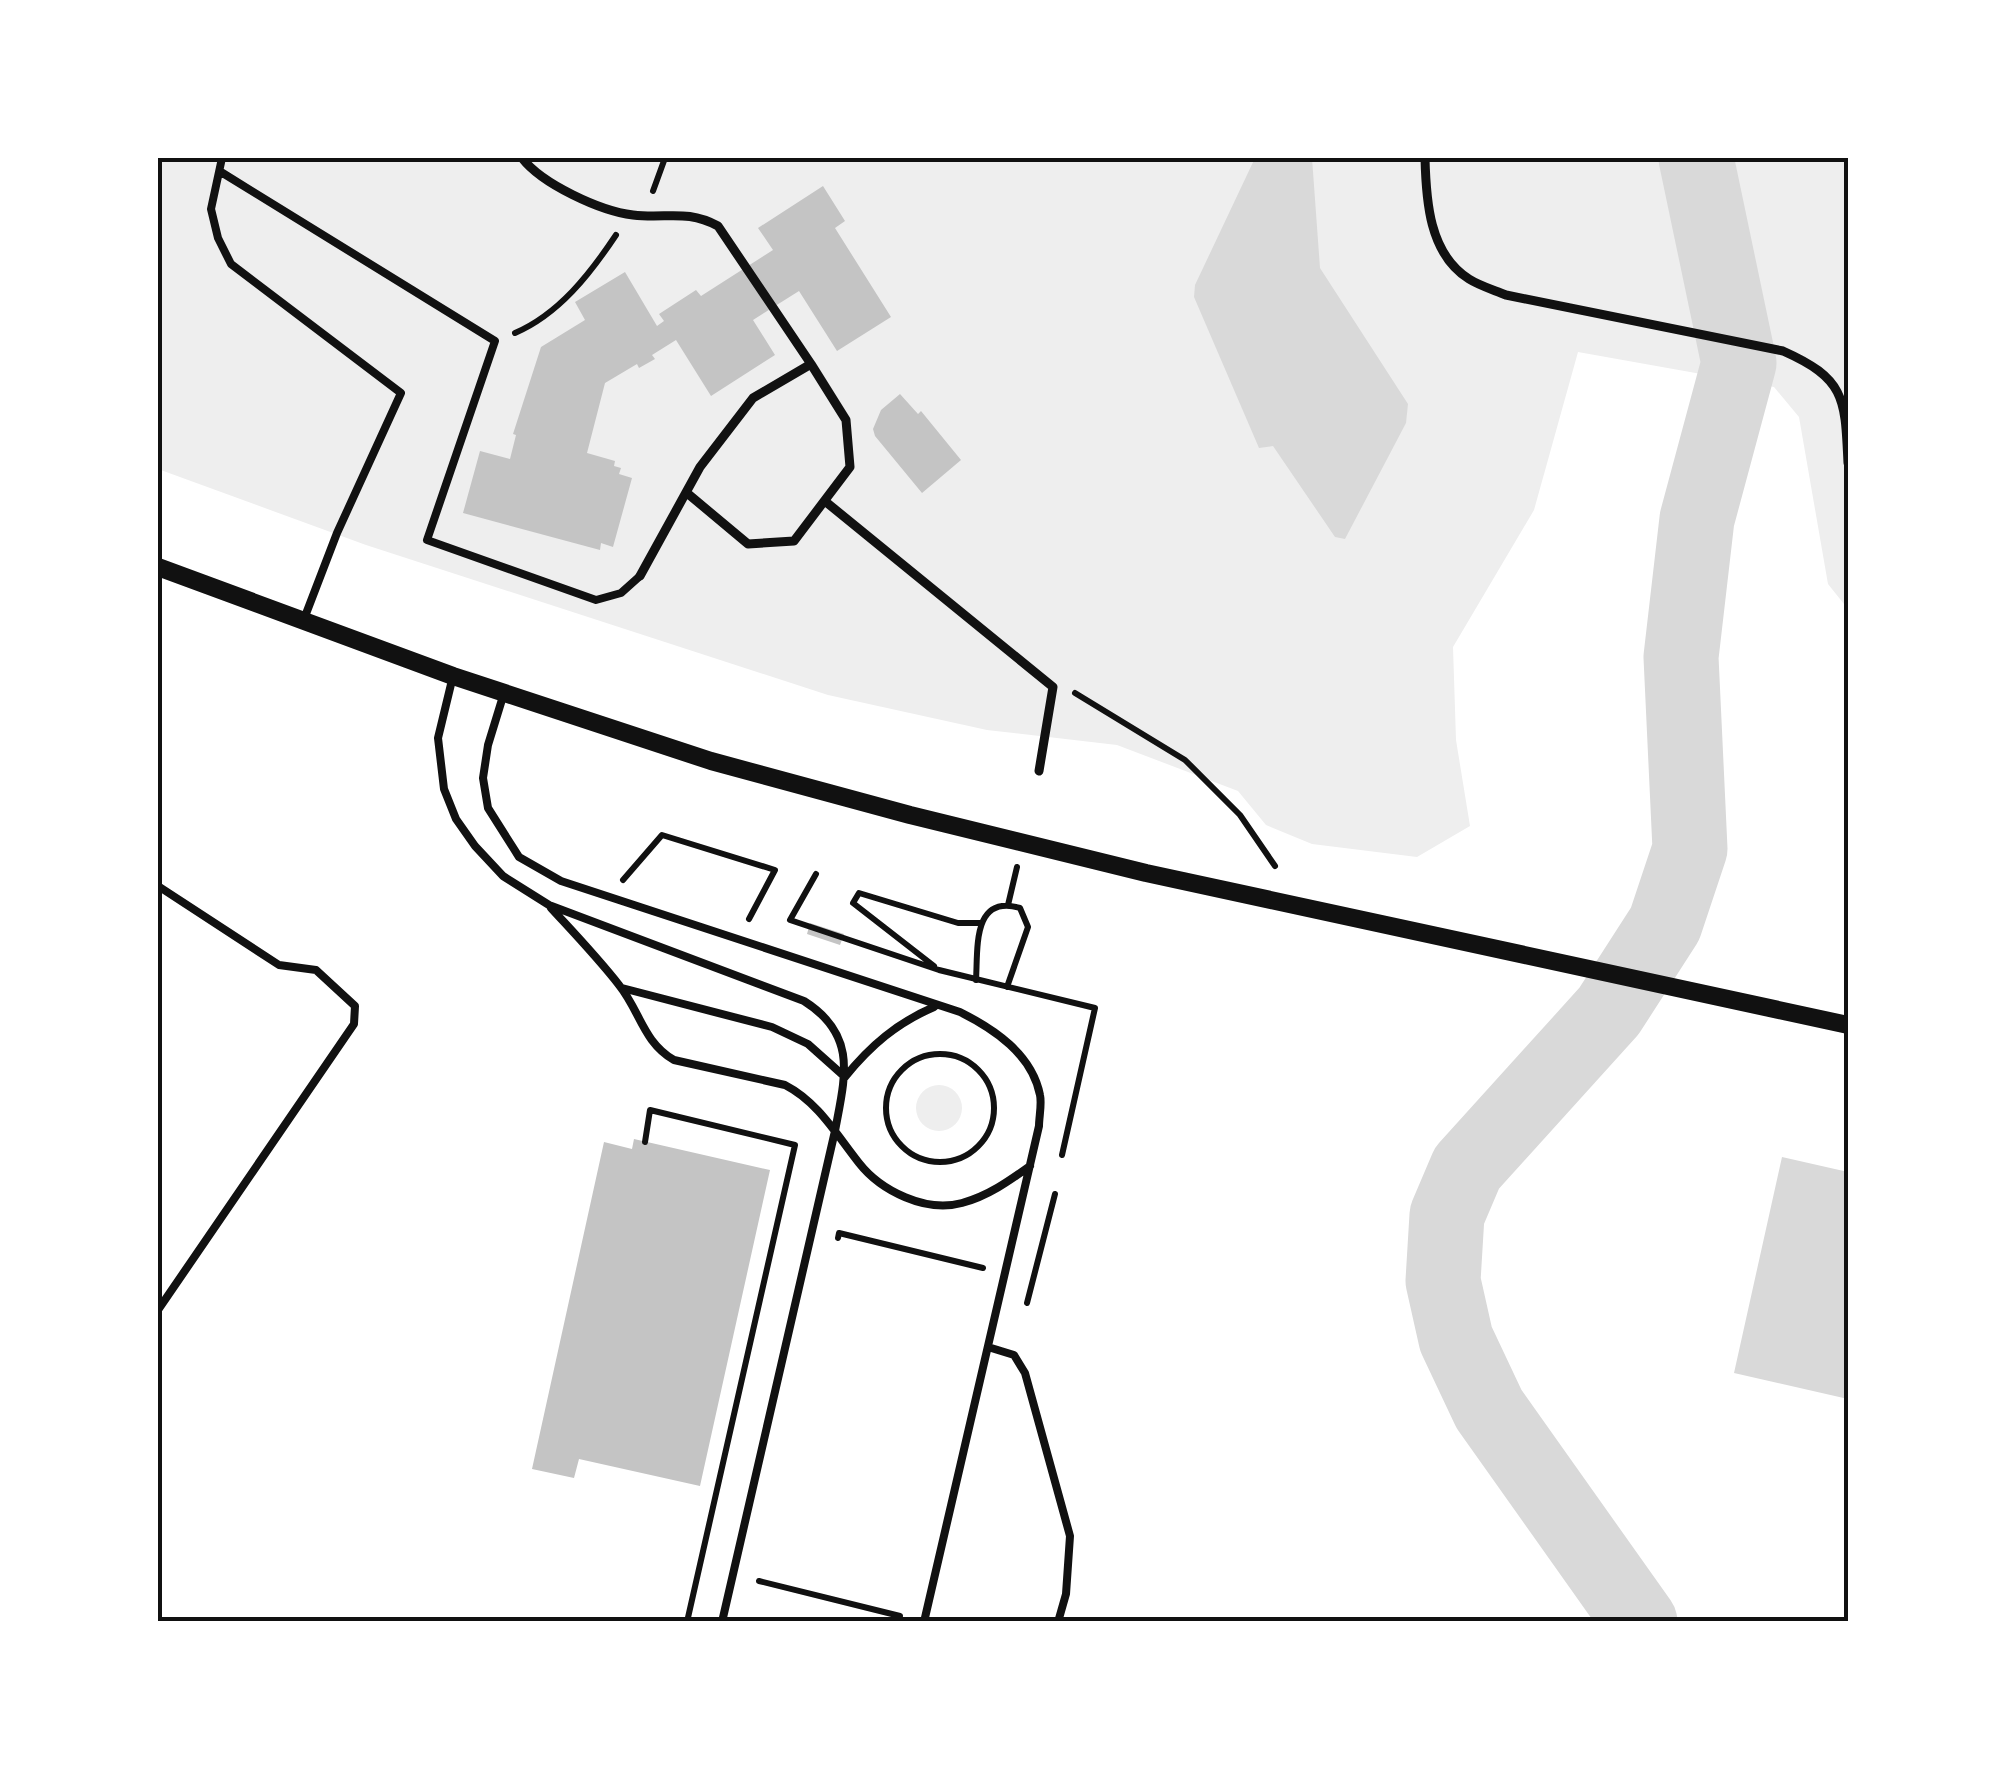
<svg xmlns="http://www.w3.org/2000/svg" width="2006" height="1779" viewBox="0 0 2006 1779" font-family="Arial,sans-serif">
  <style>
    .green { fill: #eee }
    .water { fill: #d9d9d9 }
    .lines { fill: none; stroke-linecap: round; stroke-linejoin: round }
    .river { stroke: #d9d9d9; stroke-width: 75 }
    .building { fill: #c4c4c4 }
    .path { stroke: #111; stroke-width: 6 }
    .service { stroke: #111; stroke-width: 8 }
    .pedestrian { stroke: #111; stroke-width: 9 }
    .tertiary { stroke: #111; stroke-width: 18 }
    .neatline { fill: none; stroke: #111; stroke-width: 4 }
  </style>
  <rect width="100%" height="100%" fill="#fff"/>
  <!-- green -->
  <path class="green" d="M158 158H1848V609L1828 584 1799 417 1774 387 1578 352 1534 510 1453 647 1456 740 1470 826 1417 857 1312 844 1266 825 1238 791 1117 745 987 730 828 695 366 545 158 469Z
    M916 1108a23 23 0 1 1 46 0a23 23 0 1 1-46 0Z"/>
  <!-- water -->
  <path class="water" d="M1255 158H1312L1320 268 1408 404 1406 423 1345 539 1335 537 1273 446 1259 448 1194 297 1195 285Z
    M1782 1157 1848 1172V1399L1734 1373Z"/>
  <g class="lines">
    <!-- river -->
    <path class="river" d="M1640 1622 1489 1409 1456 1339 1443 1281 1447 1215 1467 1168 1609 1011 1665 924 1690 849 1681 657 1697 519 1739 363 1696 158"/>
  </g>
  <!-- building -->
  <path class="building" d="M823 186 845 221 835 228 891 317 837 351 799 291 753 320 775 355 711 396 676 340 652 355 655 359 639 368 637 364 605 383 587 453 615 461 614 466 621 468 619 474 632 478 613 547 601 543 600 550 463 513 480 451 510 459 516 435 513 434 541 347 585 320 575 302 625 272 657 326 664 321 659 314 696 290 701 296 773 250 758 228Z
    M900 394 918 414 921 411 961 460 922 493 875 436 873 429 881 410Z
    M810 923 844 934 840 945 807 934Z
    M634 1139 770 1170 700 1486 579 1459 574 1478 532 1469 604 1142 632 1149Z"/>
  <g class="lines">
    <!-- path -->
    <path class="path" d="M653 191 665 158
      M515 333C559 314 590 274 616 235
      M1075 693 1185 760 1240 815 1275 866
      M816 874 790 920 939 970 1095 1008 1062 1155
      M623 880 662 835 775 870 749 919
      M1008 905 1017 867
      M934 966 853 903 859 893 958 923H981
      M976 980C978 949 972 894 1020 908L1028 927 1007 987
      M886 1108a54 54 0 1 1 108 0a54 54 0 1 1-108 0Z
      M645 1142 650 1110 795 1145 687 1622
      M838 1238 839 1233 983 1268
      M1027 1303 1055 1194
      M759 1581 900 1616"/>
    <!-- service -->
    <path class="service" d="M222 158 211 209 218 238 231 264 401 393 337 533 304 619
      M221 172 495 341 427 540 596 600 621 593 640 576
      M453 676 438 738 444 789 456 819 475 846 503 876 549 905 804 1001C858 1035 845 1077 835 1131L722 1622
      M504 693 488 745 483 778 488 808 519 857 561 881 960 1012C994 1029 1032 1054 1040 1095 1042 1104 1039 1117 1039 1126L924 1622
      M158 886 279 965 316 970 355 1006 354 1024 158 1310
      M551 908C574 933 598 958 619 985 640 1011 643 1042 674 1060L785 1085C818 1102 836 1134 859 1163 881 1191 926 1213 962 1203 988 1196 1009 1181 1030 1166
      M622 988 772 1027 808 1044 845 1077
      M845 1077C871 1045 897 1023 934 1007
      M988 1347 1014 1355 1025 1373 1070 1536 1066 1594 1058 1622"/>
    <!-- pedestrian -->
    <path class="pedestrian" d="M522 158C542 184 600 211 633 215 667 219 686 209 718 226L811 364
      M1425 158C1426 200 1429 254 1469 279 1480 286 1494 290 1506 295L1783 351C1846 379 1845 399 1848 463
      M826 502 1053 687 1039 771
      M640 576 700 467 753 398 811 364 846 420 850 467 794 541 748 544 687 493"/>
    <!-- tertiary -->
    <path class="tertiary" d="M158 567 453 676 711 761 910 815 1146 873 1848 1025"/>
  </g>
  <!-- border -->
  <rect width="2006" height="1779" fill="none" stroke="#ffffff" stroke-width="320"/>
  <rect x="160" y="160" width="1686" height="1459" class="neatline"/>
</svg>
